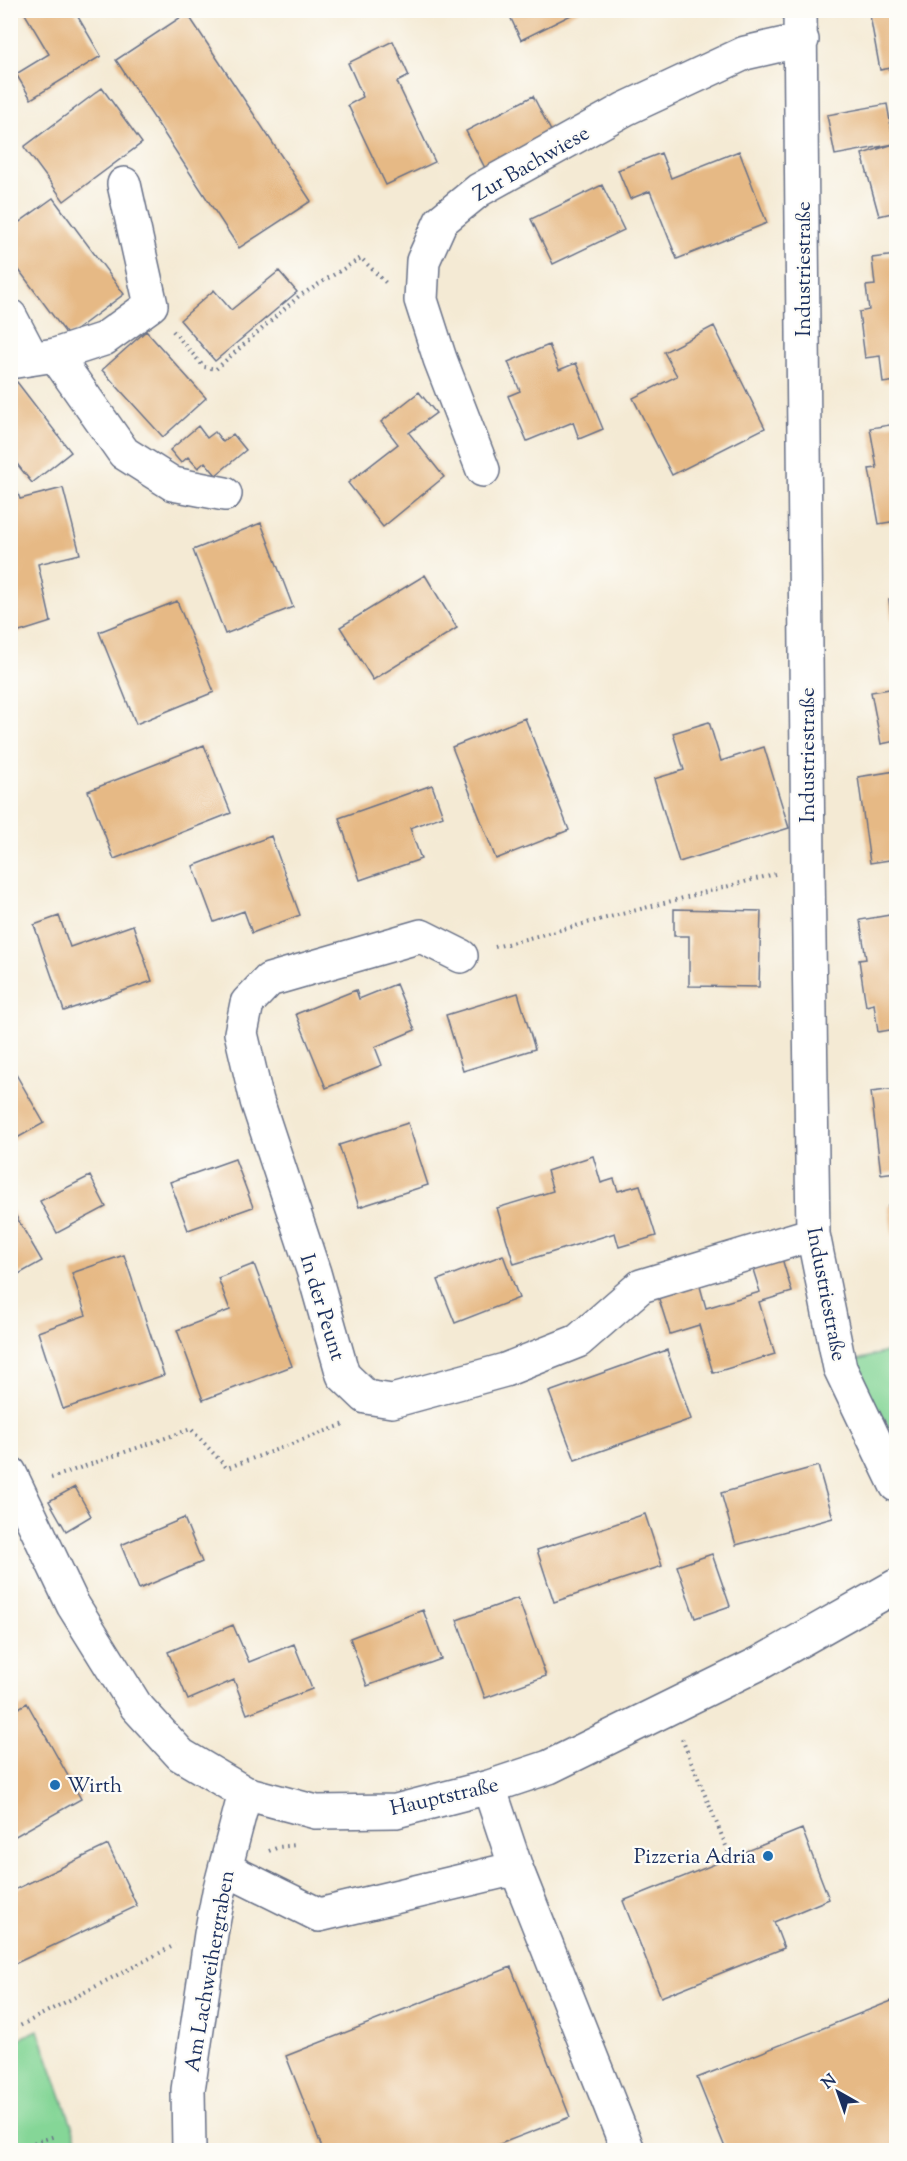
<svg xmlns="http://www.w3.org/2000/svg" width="907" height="2161" viewBox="0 0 907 2161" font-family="'Sorts Mill Goudy',serif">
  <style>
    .green { fill: #85d697; stroke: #50827a; stroke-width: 1.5 }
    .building { fill: #e6b985 }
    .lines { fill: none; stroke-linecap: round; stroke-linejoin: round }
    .minor-casing { stroke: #677087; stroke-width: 36 }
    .path { stroke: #677087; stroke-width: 4; stroke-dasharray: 1.5 4.5; stroke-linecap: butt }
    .minor { stroke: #fff; stroke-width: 33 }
    .poi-dot { fill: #1f6fb2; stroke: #fdfcf7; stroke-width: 2 }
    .labels { text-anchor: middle; stroke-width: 4.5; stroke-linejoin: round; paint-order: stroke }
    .street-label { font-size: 21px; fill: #1b2f5e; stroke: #fdfcf7 }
    .poi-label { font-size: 21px; fill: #1b2f5e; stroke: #fdfcf7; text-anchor: start }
  </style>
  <rect width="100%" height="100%" fill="#fdfcf7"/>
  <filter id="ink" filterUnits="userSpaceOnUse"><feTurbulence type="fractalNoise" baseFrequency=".0167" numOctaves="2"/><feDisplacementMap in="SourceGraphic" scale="12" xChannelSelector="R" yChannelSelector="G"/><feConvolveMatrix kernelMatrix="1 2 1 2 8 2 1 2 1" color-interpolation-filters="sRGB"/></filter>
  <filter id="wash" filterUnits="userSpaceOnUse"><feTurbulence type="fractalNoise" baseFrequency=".008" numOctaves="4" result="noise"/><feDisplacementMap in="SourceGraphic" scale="24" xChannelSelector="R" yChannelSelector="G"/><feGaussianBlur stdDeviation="1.35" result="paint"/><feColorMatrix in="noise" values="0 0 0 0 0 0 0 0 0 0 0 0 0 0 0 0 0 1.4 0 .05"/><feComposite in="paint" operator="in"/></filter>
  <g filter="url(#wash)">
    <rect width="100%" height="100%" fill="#f4ead4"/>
    <!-- green -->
    <path class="green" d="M896 1349V1437L845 1364Z
      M38 2030 81 2150H11V2043Z"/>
    <g id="blocks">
      <!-- building -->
      <path class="building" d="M30 10H74L101 56 31 99 16 74 49 54 25 14Z
        M507 10H581L521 40Z
        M869 10H896V67L880 70Z
        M187 13 311 201 239 248 116 60Z
        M393 41 409 76 397 82 435 162 386 185 348 105 363 97 348 63Z
        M102 88 142 143 64 201 24 147Z
        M533 96 552 133 485 168 466 131Z
        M887 104 894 144 896 143V212L879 216 862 154 894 144 835 155 827 115Z
        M739 151 767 223 677 259 650 191 630 199 618 170 661 153 671 178Z
        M602 185 624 230 553 264 531 219Z
        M53 198 124 294 68 336 10 258V229Z
        M896 255V381L883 383 880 356 865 358 859 312 869 310 866 286 875 285 872 258Z
        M279 271 297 292 215 361 180 320 214 290 231 310Z
        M714 326 765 428 672 475 633 398 677 376 664 352Z
        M146 331 206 398 163 437 102 370Z
        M549 345 559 370 576 363 603 429 579 439 573 422 527 441 508 396 520 391 508 362Z
        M17 382 71 452 32 483 10 455V387Z
        M419 392 436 413 409 433 444 477 383 527 348 483 398 444 381 422Z
        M896 424V521L879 524 869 469 877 468 870 428Z
        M198 426 207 438 215 432 223 442 233 434 246 450 216 475 205 462 198 468 188 457 181 463 170 450Z
        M14 483 20 499 63 488 80 554 38 564 51 622 10 635V484Z
        M261 523 293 607 225 634 193 550Z
        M425 575 457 628 373 680 340 627Z
        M889 599H896V652H895Z
        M177 601 214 692 136 724 99 632Z
        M896 688V741L881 744 871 692Z
        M525 718 569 830 496 859 452 747Z
        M709 722 721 761 764 747 789 828 679 862 654 779 684 770 673 733Z
        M204 745 231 813 114 859 88 791Z
        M896 771V859L870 863 858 777Z
        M432 785 443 816 410 828 421 859 360 880 339 818Z
        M271 836 300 915 252 933 244 911 214 922 193 866Z
        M674 909 761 911 759 987 689 986V936H674Z
        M896 914V1029L878 1032 874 1004 866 1006 859 960 866 959 860 920Z
        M59 916 70 947 133 925 152 981 64 1011 34 925Z
        M396 984 415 1030 375 1047 382 1065 326 1088 296 1014 356 990 359 999Z
        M518 993 535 1049 463 1071 446 1015Z
        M10 1064 44 1123 10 1142Z
        M896 1089V1172L881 1174 871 1092Z
        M408 1123 428 1185 359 1207 339 1145Z
        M593 1156 601 1183 614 1179 618 1191 640 1185 656 1236 619 1247 615 1233 514 1264 497 1208 553 1191 547 1171Z
        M235 1159 253 1207 188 1230 170 1182Z
        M90 1176 106 1207 57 1233 40 1201Z
        M896 1205V1250H895L888 1206Z
        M10 1206 42 1261 10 1279Z
        M124 1255 164 1375 63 1409 38 1332 86 1315 72 1273Z
        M503 1255 519 1298 455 1323 438 1280Z
        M781 1255 792 1292 759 1302 775 1354 713 1373 699 1325 670 1334 658 1296 699 1283 706 1308 760 1292 751 1263Z
        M254 1264 292 1366 203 1400 177 1330 230 1310 218 1278Z
        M667 1350 691 1419 575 1460 549 1392Z
        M818 1466 833 1518 736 1545 721 1493Z
        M75 1487 91 1516 66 1531 49 1501Z
        M645 1514 662 1566 554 1602 537 1550Z
        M184 1518 202 1562 139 1589 121 1545Z
        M712 1554 730 1606 695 1618 677 1566Z
        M518 1598 546 1676 485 1698 457 1620Z
        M423 1610 441 1659 367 1686 350 1638Z
        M233 1625 249 1662 294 1644 312 1689 247 1714 234 1680 188 1700 168 1652Z
        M27 1703 81 1799 12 1838 10 1835V1713Z
        M802 1829 829 1899 774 1922 784 1948 661 1997 623 1901Z
        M108 1845 137 1906 10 1966V1892Z
        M511 1967 570 2117 484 2150H323L286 2056Z
        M894 2000 896 2007V2150H726L697 2078Z"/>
    </g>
  </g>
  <g filter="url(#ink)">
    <use href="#blocks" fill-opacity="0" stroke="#677087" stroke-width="1.5"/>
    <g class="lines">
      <defs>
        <path id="minor" d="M800 10 808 866 813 1234 840 1368 896 1485
          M10 316 32 358
          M55 355 124 453 173 484 225 494
          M10 362 55 355 104 339 151 305 124 184
          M483 470 440 359 421 300 423 261 441 221 479 190 625 109 745 53 802 40
          M461 956 421 936 269 980 247 1003 241 1033 257 1101 314 1273 343 1375 366 1397 392 1401 505 1370 578 1341 641 1286 813 1234
          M10 1473 73 1605 136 1706 181 1755 245 1793 316 1812 396 1811 489 1787 549 1767 760 1663 896 1586
          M516 1868 628 2150
          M226 1869 319 1915 516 1868 489 1787
          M189 2150 188 2090 211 1934 219 1892 245 1793"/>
      </defs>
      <!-- minor casing -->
      <use href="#minor" class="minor-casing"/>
      <!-- path -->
      <path class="path" d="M173 331 204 367 216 369 299 296 361 258 387 284
        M495 947 775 874
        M51 1478 191 1429 227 1468 345 1424
        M682 1739 731 1858
        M269 1851 279 1847 296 1845
        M10 2031 175 1945
        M11 2150 55 2136"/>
      <!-- minor -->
      <use href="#minor" class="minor"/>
    </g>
  </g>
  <!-- markers -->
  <g class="poi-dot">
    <circle cx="55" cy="1785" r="6"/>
    <circle cx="768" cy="1856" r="6"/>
  </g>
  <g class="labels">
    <!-- street labels -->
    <g class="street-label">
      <text transform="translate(531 163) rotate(-30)" y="7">Zur Bachwiese</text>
      <text transform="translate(803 269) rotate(-90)" y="7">Industriestraße</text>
      <text transform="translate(807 755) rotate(-90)" y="7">Industriestraße</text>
      <text transform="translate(827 1294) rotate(79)" y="7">Industriestraße</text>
      <text transform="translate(323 1307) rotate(73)" y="7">In der Peunt</text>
      <text transform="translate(444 1796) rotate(-13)" y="7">Hauptstraße</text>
      <text transform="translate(209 1971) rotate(-80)" y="7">Am Lachweihergraben</text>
    </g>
    <!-- poi labels -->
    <g class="poi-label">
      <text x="67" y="1792">Wirth</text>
      <text x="756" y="1863" text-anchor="end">Pizzeria Adria</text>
    </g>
  </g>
  <!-- margin -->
  <rect width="907" height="2161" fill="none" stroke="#fdfcf7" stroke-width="36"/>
  <!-- north arrow -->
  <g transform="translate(838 2092) rotate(320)" stroke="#fdfcf7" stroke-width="4.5" paint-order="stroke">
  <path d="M0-4.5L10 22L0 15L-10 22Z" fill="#1b2f5e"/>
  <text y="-9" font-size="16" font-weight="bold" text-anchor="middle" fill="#1b2f5e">N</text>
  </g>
</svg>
